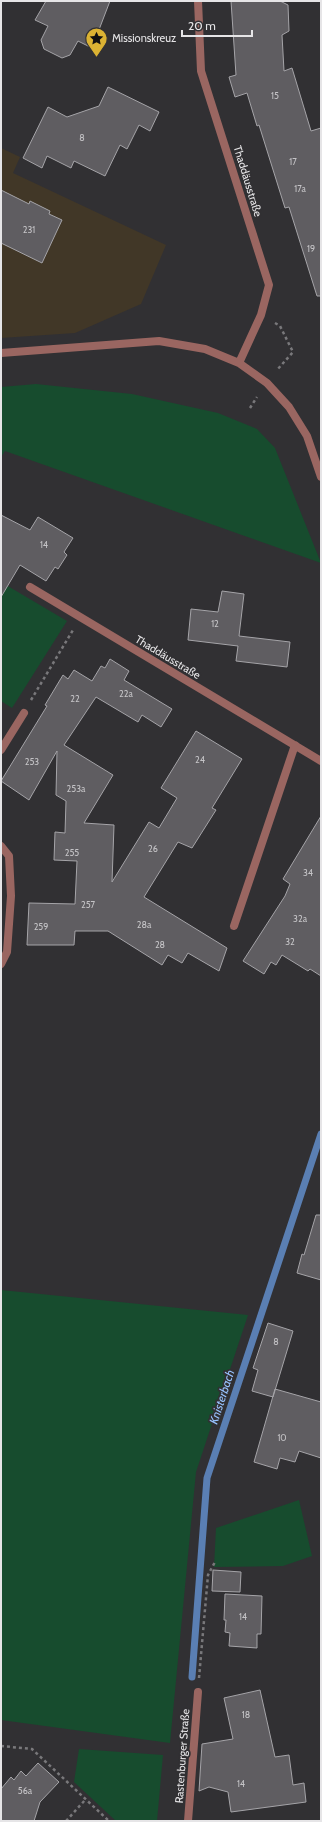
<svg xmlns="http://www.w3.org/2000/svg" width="322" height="1822" viewBox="0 0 322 1822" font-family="Cabin,sans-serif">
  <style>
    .education { fill: #413727 }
    .green { fill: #174c2e }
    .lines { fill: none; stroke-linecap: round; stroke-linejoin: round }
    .stream { stroke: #5a7fb3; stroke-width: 7 }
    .building { fill: #5f5d61; stroke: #a5a4a8 }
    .path { stroke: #79787b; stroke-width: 2.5; stroke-dasharray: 3 3; stroke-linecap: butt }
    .minor { stroke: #9a6661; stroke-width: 8 }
    .labels { text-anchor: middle; stroke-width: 3.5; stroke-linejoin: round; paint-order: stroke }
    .number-label { font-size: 9px; fill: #c4c3c6 }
    .poi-label { font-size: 11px; fill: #e6e5e7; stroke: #313033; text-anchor: start }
    .street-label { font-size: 11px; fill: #e6e5e7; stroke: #313033 }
    .water-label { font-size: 12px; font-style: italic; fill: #97c2fe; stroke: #313033 }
  </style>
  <rect width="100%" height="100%" fill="#313033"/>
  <!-- education -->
  <path class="education" d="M1 148 20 157 13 173 166 245 141 304 75 333 1 338Z"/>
  <!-- green -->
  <path class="green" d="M36 384 132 394 218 413 257 429 275 448 321 563 5 451 1 457V387Z
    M1 582 67 621 12 708 1 701Z
    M1 1290 248 1315 196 1472 170 1743 1 1720Z
    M299 1500 312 1556 283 1566 214 1567 216 1528Z
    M79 1749 163 1755 157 1821H116L74 1782Z"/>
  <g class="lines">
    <!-- stream -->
    <path class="stream" d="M192 1677 207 1478 321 1134"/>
  </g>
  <!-- building -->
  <path class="building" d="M46 1H110L92 48 78 41 70 55 62 58 44 49 41 40 48 26 35 20Z
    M231 1H280L288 5 289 31 282 35 284 71 292 68 311 131 321 128V296H317L289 207 285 208 259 125 257 126 247 93 235 97 229 77 236 75Z
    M108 87 159 112 150 131 139 125 127 149 120 145 105 176 74 161 71 168 47 156 42 168 23 158 48 107 67 117 99 106Z
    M1 190 29 204 30 201 50 211 49 214 62 220 42 263 1 243Z
    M1 515 30 530 38 517 73 538 64 552 67 555 58 569 55 567 46 581 20 565 1 597Z
    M222 591 244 594 239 636 290 642 287 667 236 661 238 646 188 640 191 609 218 612Z
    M110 659 129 671 124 680 172 709 161 727 142 715 138 722 96 697 64 745 113 775 84 823 114 825 112 882 149 822 159 828 177 798 161 788 196 731 242 759 212 808 216 810 192 848 178 842 144 897 227 948 219 971 188 953 182 963 168 955 162 965 108 931H75L74 945H27L29 903 75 904 77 861 54 860 55 832 65 833 66 801 56 795 57 751 29 800 1 781 47 706 45 705 63 675 68 679 74 670 92 681 101 666 105 668Z
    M321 816V976L310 969 308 971 282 955 276 965 271 962 264 974 243 961 285 896 290 884 283 879Z
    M316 1215H321V1280L297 1273 302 1254 304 1255Z
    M268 1323 293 1331 273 1397 252 1391 258 1370 253 1368Z
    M275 1389 321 1402V1458L299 1451 295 1462 280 1458 277 1469 254 1462Z
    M213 1570 241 1572 240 1592 212 1591Z
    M225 1594 262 1596 261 1634H257V1648L229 1646 230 1633 225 1632 226 1620H224Z
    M260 1690 275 1757 289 1755 293 1785 304 1783 306 1802 231 1812 228 1792 209 1787 199 1791 202 1744 233 1739 224 1698Z
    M38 1763 59 1782 40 1802 34 1821H1V1789L11 1777 14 1780 21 1771 26 1776Z"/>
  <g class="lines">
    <!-- path -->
    <path class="path" d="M275 323 280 326 293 352 277 370
      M250 408 257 397
      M31 700 73 630
      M199 1678 208 1575 215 1562
      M1 1746 32 1749 109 1821
      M66 1821 86 1799"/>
    <!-- minor -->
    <path class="minor" d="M198 1 201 71 269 285 261 315 239 363
      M1 353 159 341 205 349 239 363 267 383 289 407 307 436 321 477
      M30 587 321 761
      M1 750 24 713
      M1 846 9 856 11 896 7 952 1 964
      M234 926 295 745
      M188 1821 198 1692"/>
  </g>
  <!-- icons -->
  <defs>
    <symbol id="sight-pin" viewBox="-11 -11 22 30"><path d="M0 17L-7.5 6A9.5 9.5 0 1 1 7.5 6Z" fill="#dbb233" stroke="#313033"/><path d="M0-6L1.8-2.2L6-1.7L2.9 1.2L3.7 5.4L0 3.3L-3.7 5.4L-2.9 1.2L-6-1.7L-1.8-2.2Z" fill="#111"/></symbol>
  </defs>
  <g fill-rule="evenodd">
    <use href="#sight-pin" x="84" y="26" width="25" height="34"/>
  </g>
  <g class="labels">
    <!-- number labels -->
    <g class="number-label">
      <text x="275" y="99">15</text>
      <text x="82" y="141">8</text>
      <text x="293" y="165">17</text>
      <text x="300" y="192">17a</text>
      <text x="29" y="233">231</text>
      <text x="311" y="252">19</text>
      <text x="44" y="548">14</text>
      <text x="215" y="627">12</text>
      <text x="126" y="697">22a</text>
      <text x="75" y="702">22</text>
      <text x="200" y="763">24</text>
      <text x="32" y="765">253</text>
      <text x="76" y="792">253a</text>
      <text x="153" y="852">26</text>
      <text x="72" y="856">255</text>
      <text x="308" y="876">34</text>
      <text x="88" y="908">257</text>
      <text x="300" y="922">32a</text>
      <text x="144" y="928">28a</text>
      <text x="41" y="930">259</text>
      <text x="290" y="945">32</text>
      <text x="160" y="948">28</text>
      <text x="276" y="1345">8</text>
      <text x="282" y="1441">10</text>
      <text x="243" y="1620">14</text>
      <text x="246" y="1718">18</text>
      <text x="241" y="1787">14</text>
      <text x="25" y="1794">56a</text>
    </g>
    <!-- poi labels -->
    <g class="poi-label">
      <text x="112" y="42">Missionskreuz</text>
    </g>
    <!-- street labels -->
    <g class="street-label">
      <text transform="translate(248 181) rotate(73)" y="4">Thaddäusstraße</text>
      <text transform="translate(168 657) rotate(31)" y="4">Thaddäusstraße</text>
      <text transform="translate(182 1756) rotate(-86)" y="4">Rastenburger Straße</text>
    </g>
    <!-- water labels -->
    <g class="water-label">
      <text transform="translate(222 1397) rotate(-72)" y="4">Knisterbach</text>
    </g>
  </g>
  <!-- border -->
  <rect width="322" height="1822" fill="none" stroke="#e6e5e7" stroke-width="4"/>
  <!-- scale -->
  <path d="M182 30v6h70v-6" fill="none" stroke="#e6e5e7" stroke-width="2"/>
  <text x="188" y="30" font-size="12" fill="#e6e5e7" stroke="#313033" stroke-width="3" paint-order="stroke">20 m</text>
</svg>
